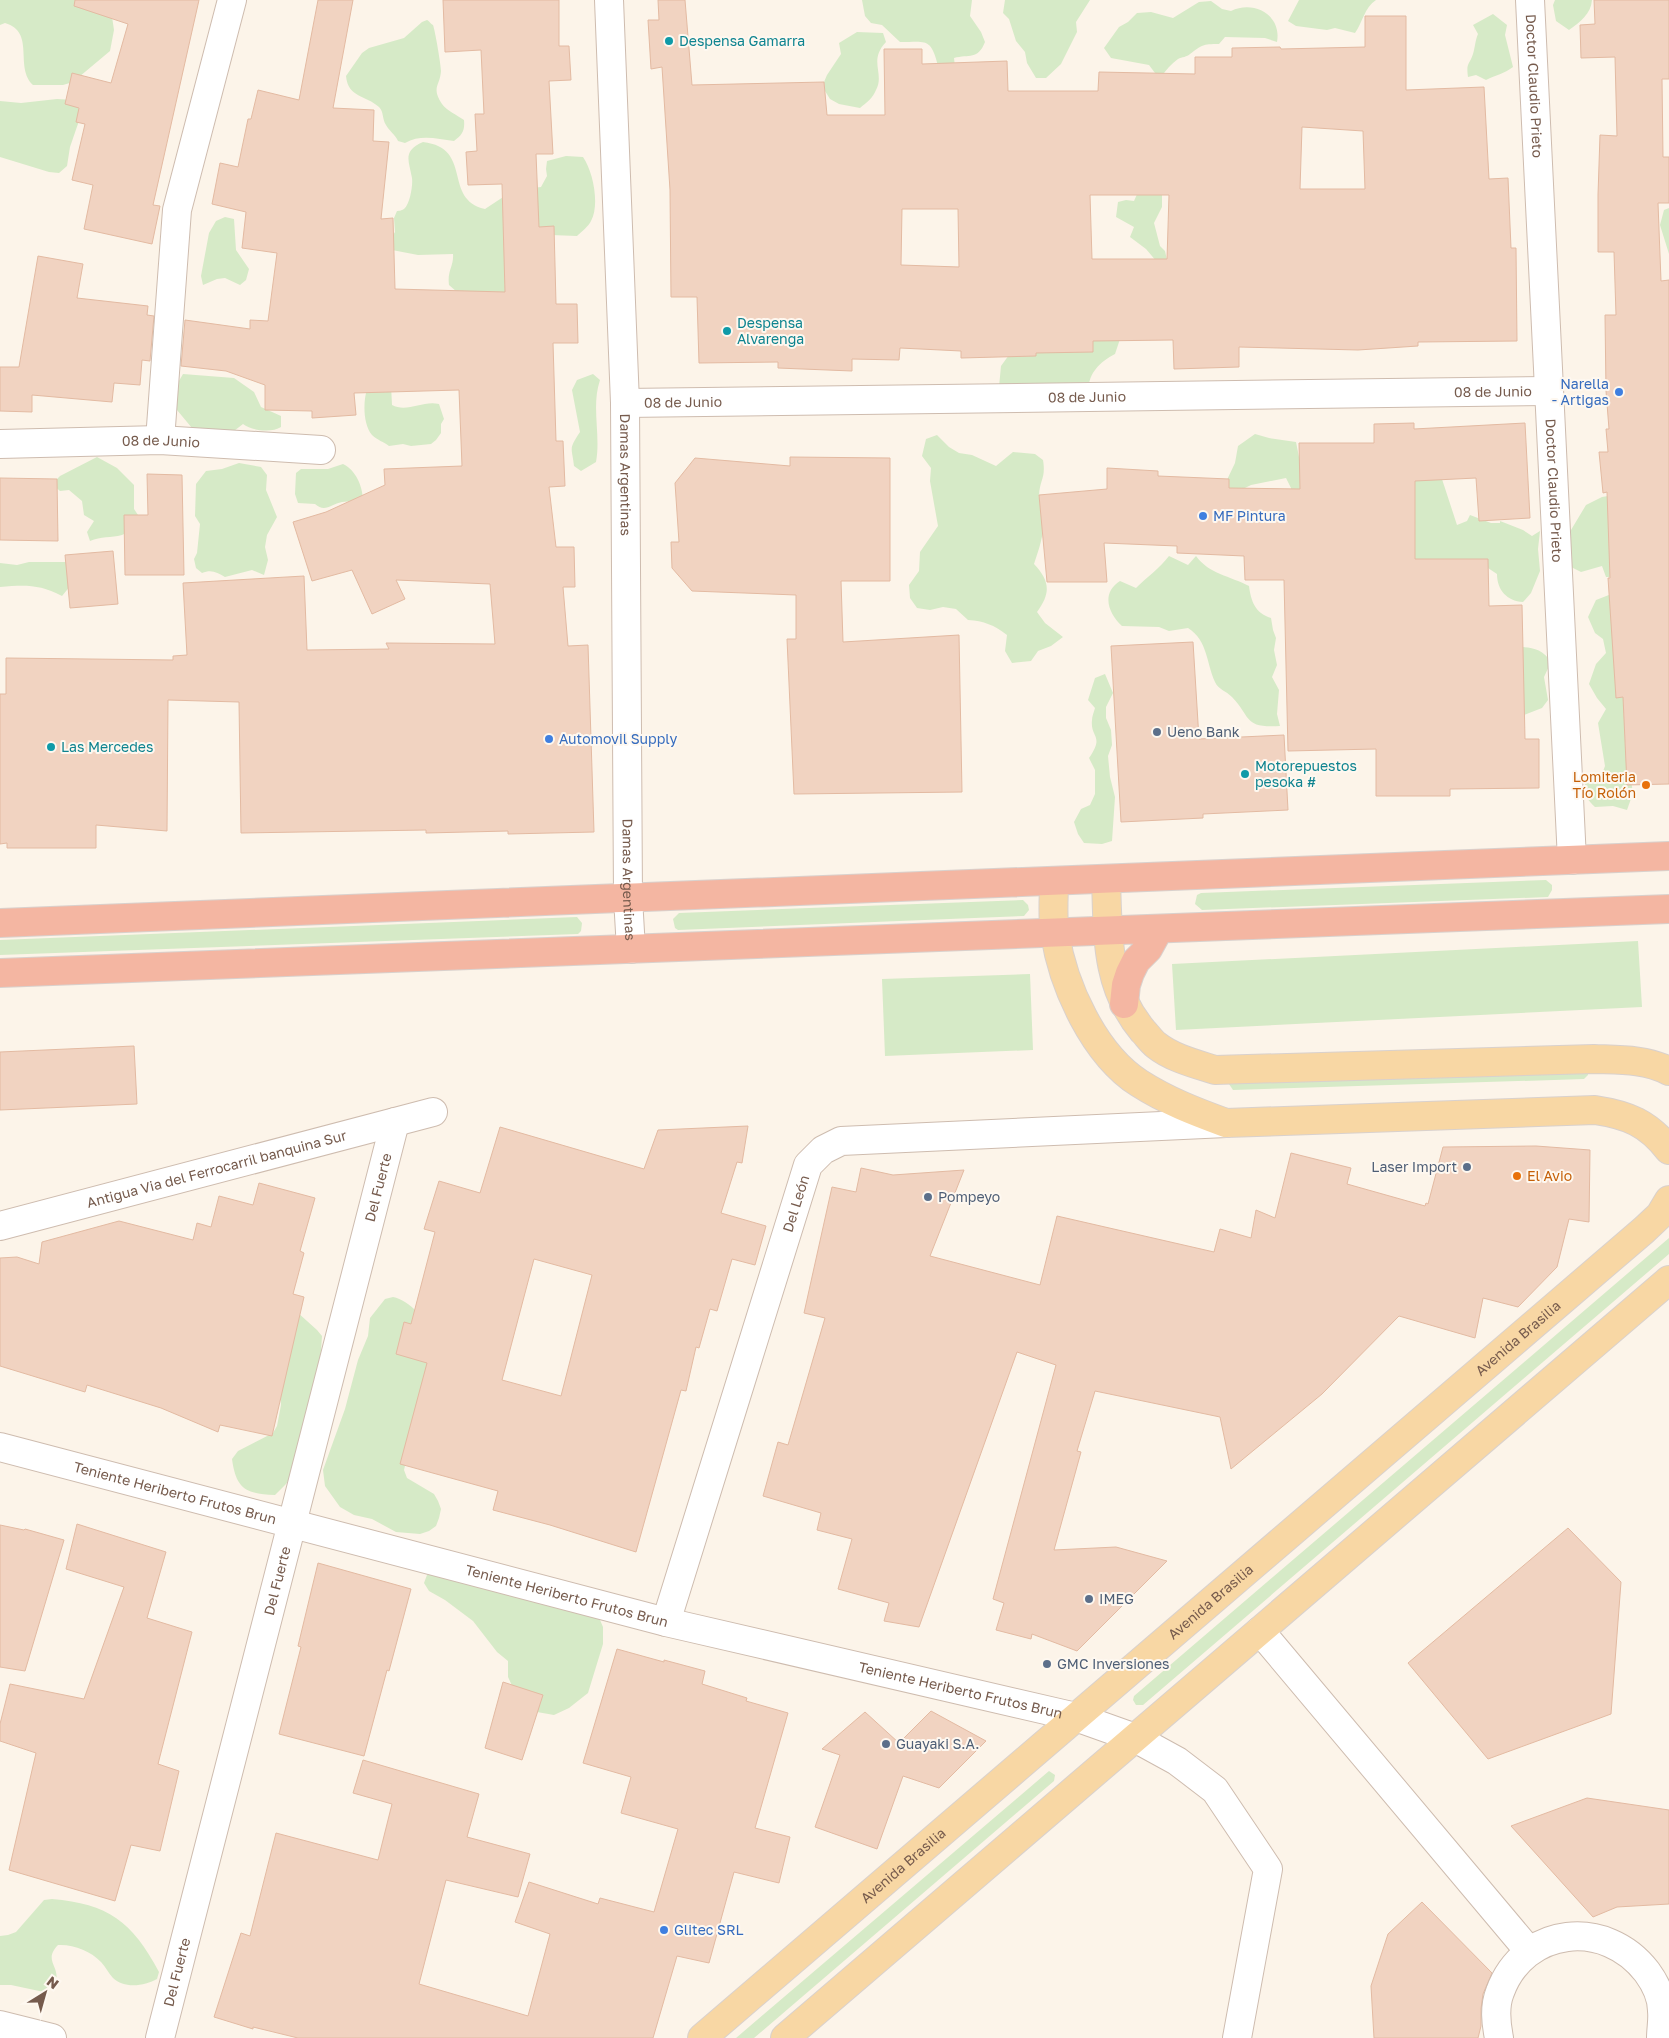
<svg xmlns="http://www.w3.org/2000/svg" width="1669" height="2038" viewBox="0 0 1669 2038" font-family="'Golos Text',sans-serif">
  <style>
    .green { fill: #d6eac7 }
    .building { fill: #f1d3c1; stroke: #e3baa2; fill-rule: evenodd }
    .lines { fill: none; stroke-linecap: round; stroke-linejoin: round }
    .minor-casing { stroke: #cebcaf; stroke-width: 30 }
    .major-casing { stroke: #d9d1cd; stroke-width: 30 }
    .highway-casing { stroke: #d9d1cd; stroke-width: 30 }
    .minor { stroke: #fff; stroke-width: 28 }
    .major { stroke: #f8d7a4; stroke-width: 28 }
    .highway { stroke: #f4b6a2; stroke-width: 28 }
    .culture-dot { fill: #0f9aa8; stroke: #fef8f0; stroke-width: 2 }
    .shop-dot { fill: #3f7fe0; stroke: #fef8f0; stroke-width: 2 }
    .service-dot { fill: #5c6f8a; stroke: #fef8f0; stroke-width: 2 }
    .food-dot { fill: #e8710a; stroke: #fef8f0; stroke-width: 2 }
    .labels { text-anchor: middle; stroke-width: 4; stroke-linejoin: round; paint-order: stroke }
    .culture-label { font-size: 14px; fill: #0d838f; stroke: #fef8f0; text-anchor: start }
    .street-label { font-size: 14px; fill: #765b4d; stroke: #fef8f0 }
    .shop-label { font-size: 14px; fill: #366cbe; stroke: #fef8f0; text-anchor: start }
    .service-label { font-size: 14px; fill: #4e5e75; stroke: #fef8f0; text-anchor: start }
    .food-label { font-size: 14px; fill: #c56008; stroke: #fef8f0; text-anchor: end }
  </style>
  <rect width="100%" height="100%" fill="#fcf4e9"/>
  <!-- green -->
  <path class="green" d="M0 0H113L111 10 114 30 110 51 73 82 63 85H33C14 67 36 32 5 23L0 25Z
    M862 0H972L970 16 981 32 985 42C978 60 969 54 954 58L955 67 938 66C931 37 926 42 900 42L882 25 871 23 865 16Z
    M1005 0H1090L1076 22 1077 32 1061 64 1046 78H1036L1027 63 1025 52 1016 41 1009 19 1003 13Z
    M1299 0H1376C1364 8 1363 22 1355 33L1335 28 1327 30 1296 26 1288 21Z
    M1555 0H1592C1591 14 1580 22 1569 30L1556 21 1553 5Z
    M1211 1 1222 9 1231 11C1254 0 1282 15 1277 42L1265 38 1225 37 1219 44C1202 44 1202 45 1190 54 1187 57 1182 57 1178 59 1171 64 1166 70 1161 77L1155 73 1149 65 1111 58 1104 48 1119 27 1128 22 1137 13 1151 12 1173 18 1199 2Z
    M1493 14 1507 25 1505 35 1513 67C1504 74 1496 75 1486 80L1476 75 1468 77C1466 62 1469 66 1473 54 1475 48 1475 41 1478 34L1473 25Z
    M427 20C428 20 432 25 433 25 435 30 441 65 441 71 440 86 431 87 442 104 447 111 457 115 464 120 465 131 462 135 454 141 437 139 421 134 405 143L398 141C395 134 389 131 386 125 382 119 384 112 379 107 366 95 348 98 346 76L362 53 369 48 404 38 422 22Z
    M857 32 883 33 886 42C868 61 885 73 876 90 873 98 866 103 860 108L839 104 830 99 825 91 824 82 827 75 841 54 839 43Z
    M57 99 75 100 81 115 70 147 67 166 59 173 49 172 0 157V101L21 103Z
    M423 142C474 148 442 199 485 209L514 190 541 187 547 176 546 169 547 161 566 156 583 157C593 171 600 205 591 221 588 227 582 231 577 236L551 235 520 297 457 292 449 285C447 271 454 266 453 254L418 255 392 250V237L395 232 394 218 397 211C399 211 403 210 404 209 410 204 413 185 412 178 409 161 402 151 423 142Z
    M1138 192 1162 195V207L1154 223 1160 246 1165 251 1167 260 1157 262 1146 249 1130 237 1134 227 1116 217 1118 202 1126 200 1134 201Z
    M1669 208V254L1660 225 1664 210Z
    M225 217 234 219 236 250 249 269 246 280 240 285 225 278 217 279 203 285 201 276 209 233 216 221Z
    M1121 336 1115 354C1100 362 1089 372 1088 391L999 387 1001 366 1014 348 1088 338Z
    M183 374 234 378 254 392 261 407 281 416V427C272 433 252 431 243 424L230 434H213L192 428 177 410 172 393Z
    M593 374 600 380C591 407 601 435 596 462L581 471 574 466C572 447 568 450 580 432L572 390 577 380Z
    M391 385 392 405C407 413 423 400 439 404L444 419 441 424V433L436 440 431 444 411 446 403 444 389 446C384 442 377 440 372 435 363 424 363 402 367 389Z
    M1255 434 1269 438 1296 442 1299 457 1303 466 1301 496 1292 498 1291 488 1286 478 1251 485 1241 490 1222 516 1225 484 1235 463 1238 446Z
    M937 435 949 447 959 453 972 455 996 466 1013 452 1035 454 1043 460C1046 478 1040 479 1039 495 1038 501 1042 504 1043 510 1046 529 1040 546 1034 564 1050 581 1051 593 1037 612L1045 623 1063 637 1051 646 1038 651 1031 661 1012 663 1005 651 1007 635C994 625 984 621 968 620L956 609 943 607 930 610 917 608 910 598 909 585 919 571 920 552 938 526 930 481 931 468 922 456 926 439Z
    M97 457 117 468 134 485V509L142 521C136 525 129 532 122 535 111 538 101 536 90 541L87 532 94 521 84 515 82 501 69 490 60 491 52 484 60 476Z
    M239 463 261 467 267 475 266 490 277 517 267 535 265 547 268 560 264 575 252 570 225 577C217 572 211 569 202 573L196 568 194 559 197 553 200 524 195 516 196 484 206 471 222 469Z
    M343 464C356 470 363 487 363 501 356 501 349 501 342 502 331 504 325 513 315 504L298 503 295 494 296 473 301 469H328Z
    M1440 473 1457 525 1467 521 1470 515 1491 523H1500V521L1523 530 1532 536 1540 531 1538 549 1540 571 1531 593 1523 602C1507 601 1497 590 1497 574L1488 568 1417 572 1406 507 1405 475Z
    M1638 491 1621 577H1606L1602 566 1581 572 1569 566 1565 540 1586 505 1602 497Z
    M1169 556 1188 565 1196 556C1209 574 1230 576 1249 586 1251 601 1255 613 1271 618L1273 630 1276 638 1274 650 1277 665 1272 677 1279 690 1277 714 1280 726C1243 728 1252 718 1232 697 1226 691 1218 689 1215 682 1206 662 1208 641 1188 628L1169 631 1159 627 1122 626C1108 613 1101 593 1120 581L1136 588C1147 577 1160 568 1169 556Z
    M29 562H72L71 585 62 596C39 584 25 585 0 587V563L17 565Z
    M1614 593 1630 728 1625 743 1633 793 1627 810 1613 806 1595 807C1582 794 1581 790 1590 774H1602L1605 766 1598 723 1606 709 1597 698 1589 684 1596 664 1606 653 1603 639 1595 633 1588 617 1596 600Z
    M1501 647C1522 648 1539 643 1551 662L1544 677 1548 700 1542 708 1524 715Z
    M1105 674 1113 693 1106 707V718L1111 730 1112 745 1108 756 1110 777 1115 797 1112 841 1102 844 1084 843 1078 834 1074 822 1081 809 1090 805 1095 794V770L1089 758C1105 735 1090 738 1092 720 1092 716 1094 712 1095 708L1088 700 1095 678Z
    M1546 880 1552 885V890L1548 897 1202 910 1195 904 1197 895 1201 893Z
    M1023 900 1028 905 1029 910 1024 916 678 930 675 928 673 919 679 913Z
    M577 917 582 923 581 931 578 934 0 955V940Z
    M1638 941 1642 1007 1176 1030 1172 964Z
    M1030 974 1033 1050 885 1056 882 979Z
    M1588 1072V1075L1584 1079 1233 1090 1229 1084 1230 1082Z
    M1669 1238V1254L1143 1705H1136L1133 1700 1134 1696Z
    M393 1297C410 1300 425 1321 437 1332L404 1470 407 1478 434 1494 438 1501 441 1509 439 1518 436 1526 429 1531 420 1534 396 1532 372 1519 354 1515 340 1507 325 1486 323 1470 345 1409 358 1360 368 1336 370 1318 385 1299Z
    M297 1312 317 1330 322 1336 319 1381 295 1470 286 1484 275 1495C246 1494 236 1489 232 1459L238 1451 273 1433 277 1426 281 1405 279 1379Z
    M432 1570 587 1608 600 1620 603 1627V1644L588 1693 569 1708 554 1715 537 1712 515 1692 508 1677V1661L497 1652 473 1621 445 1600 429 1591 424 1583 427 1575Z
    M1049 1771 1055 1775 1054 1781 754 2038H736Z
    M52 1899C108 1904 132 1921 159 1972L157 1979C145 1986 124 1989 113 1978 108 1973 106 1967 101 1962 91 1951 73 1944 58 1945 43 1961 60 1965 56 1982L44 1992 11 1985H0V1936L8 1935 16 1932 44 1900Z"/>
  <!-- building -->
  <path class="building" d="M75 0H199L153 205 160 206 152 244 84 229 93 185 72 180 85 124 76 122 79 108 65 104 72 73 111 83 128 24 74 6Z
    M318 0H353L333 108 374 110 373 141 389 142 381 219 393 218 395 289 505 292 502 184 468 185 466 152 477 151 475 114H484L481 50 445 52 443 0H559V46H569L571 80 549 81 553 154H536L539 227 554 226 556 304H577L578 343H553L556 441H563L565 486 549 487 556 547H574L575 587H563L568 646 588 645 594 832 508 834V831L426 833V830L241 833 239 702 168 700 167 831 96 825V848H7V843L0 844V694H6V658L173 660V656L187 655 183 583 304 576 307 650 389 649 386 643 495 644 490 584 396 580 405 599 372 614 352 570 312 581 293 522 326 512 385 485 384 469 462 466 459 390 354 393 356 415 312 418V411L265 410V385L226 371 181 366 185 320 250 329V320L268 321 277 253 242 248 246 212 212 204 220 163 238 167 248 119H251L258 90 299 100Z
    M658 0H685L692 85 824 82 827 115H885L884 49H922V64L1007 61 1008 91H1098L1099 72 1195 74V57H1232V48L1280 47 1281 49 1365 47V16H1406V90L1484 87 1489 179 1508 178 1511 248H1516L1517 341 1418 342V346L1358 350 1239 347V367L1174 369 1173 340 1093 341V352L1036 353V356L961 358V351L900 348 899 360 852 359V371L778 368V362L699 363 697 297H671L670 190 662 67 651 69 648 20H659ZM1302 127 1363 131 1365 189H1300ZM1090 195H1169L1167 259H1092ZM902 209H958L959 267 901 265Z
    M1594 0H1669V79H1662L1663 157H1669V203H1658L1661 281 1669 280V784L1627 785 1623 697 1616 698 1608 578H1610L1607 492 1603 493 1599 452H1608L1606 429H1609L1606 391 1605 315H1616L1614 252H1598V195L1600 135 1617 136 1615 57 1581 58 1580 25 1595 24Z
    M38 256 83 264 77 298 148 306 147 315 154 316 150 361 142 360 140 385 114 383 112 402 32 395V412L0 411V367H19Z
    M1414 423V429L1525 423 1530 518 1479 521 1476 478 1415 481V559H1488L1489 606 1522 605 1525 739H1539V788L1450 789V796H1376V749L1288 751 1284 580H1245L1244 556 1177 553V546L1104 543 1107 582H1047L1039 495 1107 489V468L1158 471V476L1229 479V488L1300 489 1299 443H1374V424Z
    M790 457 890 458V581H841L843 642 959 635 962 792 794 794 787 639H796V595L692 591 672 568 671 542H679L675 483 695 458 790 466Z
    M147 474 182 475 184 575H125L124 515H148Z
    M0 478 57 479 58 541 0 540Z
    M113 551 118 604 70 608 65 555Z
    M1193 642 1199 739 1284 735 1288 810 1203 814V818L1121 822 1111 646Z
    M134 1046 137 1104 0 1110V1052Z
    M748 1126 742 1163 737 1162 721 1213 766 1226 755 1265 732 1259 717 1311 710 1309 699 1348 696 1347 686 1391 681 1390 636 1552 550 1525 493 1510 498 1491 400 1464 427 1363 396 1354 404 1322 411 1324 435 1232 424 1229 439 1181 480 1193 500 1127 644 1169 658 1130ZM534 1259 592 1275 561 1396 502 1380Z
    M1536 1146 1590 1150 1589 1222 1569 1219 1557 1267 1518 1307 1483 1298 1475 1338 1399 1316 1322 1394 1231 1469 1220 1417 1095 1391 1077 1451 1081 1452 1054 1550 1116 1547 1167 1561 1077 1651 1032 1634 1031 1639 996 1630 1004 1603 993 1599 1056 1365 1017 1352 919 1627 884 1621 889 1603 838 1589 852 1539 817 1530 821 1513 763 1496 778 1442 788 1445 825 1318 804 1313 832 1187 856 1192 861 1168 893 1175 964 1170 930 1256 1040 1285 1057 1216 1214 1252 1220 1229 1251 1238 1256 1210 1275 1218 1291 1153 1351 1168 1347 1184 1425 1206 1426 1203 1428 1204 1443 1147Z
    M259 1183 315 1198 300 1251 304 1253 293 1294 304 1297 272 1436 220 1425 218 1432 161 1408 87 1385 85 1392 0 1366V1258L17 1257 39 1264 42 1242 119 1221 193 1240 197 1223 211 1227 219 1196 253 1205Z
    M77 1524 166 1552 147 1618 192 1632 158 1764 179 1771 160 1851 131 1845 115 1901 9 1870 36 1753 0 1741V1724L10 1684 84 1699 124 1587 66 1569Z
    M0 1525 24 1530 25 1529 64 1540 25 1671 0 1667Z
    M1568 1528 1621 1582 1611 1714 1488 1759 1408 1663Z
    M318 1563 411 1589 389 1671 387 1670 364 1756 279 1734 301 1647 298 1646Z
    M617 1649 664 1662V1660L705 1671 702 1684 747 1698 746 1701 788 1713 755 1828 790 1837 779 1883 734 1872 709 1963 677 1956 653 2038H298L253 2027V2029L214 2017 241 1933 250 1936 276 1833 378 1860 392 1804 353 1793 363 1760 479 1794 467 1837 530 1854 518 1897 446 1880 419 1984 528 2016 550 1934 515 1922 529 1882 598 1904 600 1898 654 1912 678 1829 621 1813 631 1777 583 1763Z
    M503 1682 543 1695 522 1760 485 1748Z
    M931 1711 986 1741 939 1788 903 1776 877 1849 815 1827 840 1755 822 1749 865 1712 899 1743Z
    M1587 1798 1669 1810V1904L1617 1907 1593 1917 1511 1826Z
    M1422 1902 1492 1973 1483 1994 1481 2009V2026L1478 2038H1374L1371 1986 1388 1934Z"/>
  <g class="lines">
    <defs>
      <g id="minor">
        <path id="s1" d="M609 0 625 403 628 898 631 949"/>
        <path id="s2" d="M1530 0 1572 860"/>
        <path id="s3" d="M625 403 1549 391"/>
        <path d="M160 440 177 210 232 0"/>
        <path id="s4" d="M0 444 160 440 321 450"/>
        <path id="s5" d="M0 1226 433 1112"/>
        <path id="s6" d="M0 1447 666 1622 1076 1717 1135 1738 1177 1761 1215 1790 1268 1869 1237 2038"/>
        <path id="s7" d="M666 1622 808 1165 823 1150 841 1141 1226 1123"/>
        <path d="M1260 1631 1529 1951"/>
        <path d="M0 2025 52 2038"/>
        <path id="s8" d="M160 2038 395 1122"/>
        <path d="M1499 2038C1496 2023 1494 2007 1500 1992 1524 1926 1606 1918 1647 1972 1655 1983 1662 1998 1662 2011 1663 2020 1661 2029 1661 2038"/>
      </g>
      <g id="major">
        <path d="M1106 879C1108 934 1105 986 1143 1031 1147 1035 1151 1041 1156 1045 1172 1058 1196 1064 1215 1070L1594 1059C1620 1060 1645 1059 1669 1071"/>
        <path d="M1054 881C1054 898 1052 917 1055 934 1063 986 1094 1054 1139 1083 1167 1101 1196 1112 1226 1123L1595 1110C1628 1115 1648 1123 1669 1150"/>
        <path id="s9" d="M702 2038 1644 1230 1660 1215 1669 1200"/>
        <path d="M785 2038 1669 1280"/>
      </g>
      <path id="highway" d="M0 923 1669 856
        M0 973 1669 909
        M1124 1004 1126 985 1130 973 1136 961 1148 949 1159 929"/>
    </defs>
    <!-- minor casing -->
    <use href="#minor" class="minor-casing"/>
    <!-- major casing -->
    <use href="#major" class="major-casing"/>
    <!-- highway casing -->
    <use href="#highway" class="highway-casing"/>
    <!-- minor -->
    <use href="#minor" class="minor"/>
    <!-- major -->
    <use href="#major" class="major"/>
    <!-- highway -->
    <use href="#highway" class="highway"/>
  </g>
  <!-- markers -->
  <g class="culture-dot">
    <circle cx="669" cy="41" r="5"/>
    <circle cx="727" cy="331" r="5"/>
    <circle cx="51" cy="747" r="5"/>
    <circle cx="1245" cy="774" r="5"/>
  </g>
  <g class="shop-dot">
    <circle cx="1619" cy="392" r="5"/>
    <circle cx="1203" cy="516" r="5"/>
    <circle cx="549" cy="739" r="5"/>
    <circle cx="664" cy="1930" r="5"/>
  </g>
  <g class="service-dot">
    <circle cx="1157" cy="732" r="5"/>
    <circle cx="1467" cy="1167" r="5"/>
    <circle cx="928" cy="1197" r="5"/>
    <circle cx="1089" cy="1599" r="5"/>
    <circle cx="1047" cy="1664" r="5"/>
    <circle cx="886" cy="1744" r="5"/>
  </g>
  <g class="food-dot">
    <circle cx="1646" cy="785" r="5"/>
    <circle cx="1517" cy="1176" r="5"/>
  </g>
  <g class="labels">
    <!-- culture labels -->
    <g class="culture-label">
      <text x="679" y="46">Despensa Gamarra</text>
      <text x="737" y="328">Despensa<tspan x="737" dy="16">Alvarenga</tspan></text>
      <text x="61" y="752">Las Mercedes</text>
      <text x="1255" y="771">Motorepuestos<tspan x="1255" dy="16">pesoka #</tspan></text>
    </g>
    <!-- street labels -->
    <g class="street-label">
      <text dy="5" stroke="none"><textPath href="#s2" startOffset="86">Doctor Claudio Prieto</textPath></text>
      <text dy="5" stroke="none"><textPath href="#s3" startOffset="868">08 de Junio</textPath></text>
      <text dy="5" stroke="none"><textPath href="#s3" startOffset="462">08 de Junio</textPath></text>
      <text dy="5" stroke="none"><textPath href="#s3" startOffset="58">08 de Junio</textPath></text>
      <text dy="5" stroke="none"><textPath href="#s4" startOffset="161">08 de Junio</textPath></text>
      <text dy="5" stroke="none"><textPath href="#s1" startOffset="475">Damas Argentinas</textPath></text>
      <text dy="5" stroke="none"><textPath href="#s2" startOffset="491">Doctor Claudio Prieto</textPath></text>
      <text dy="5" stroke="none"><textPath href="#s1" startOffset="880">Damas Argentinas</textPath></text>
      <text dy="5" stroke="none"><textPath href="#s5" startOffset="224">Antigua Via del Ferrocarril banquina Sur</textPath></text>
      <text dy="5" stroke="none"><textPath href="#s8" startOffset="878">Del Fuerte</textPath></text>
      <text dy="5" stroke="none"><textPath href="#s7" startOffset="438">Del León</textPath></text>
      <text dy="5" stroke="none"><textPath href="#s9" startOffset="1075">Avenida Brasilia</textPath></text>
      <text dy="5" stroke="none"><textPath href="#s6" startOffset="181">Teniente Heriberto Frutos Brun</textPath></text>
      <text dy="5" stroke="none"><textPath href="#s8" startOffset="472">Del Fuerte</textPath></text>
      <text dy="5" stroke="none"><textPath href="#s6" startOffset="586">Teniente Heriberto Frutos Brun</textPath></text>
      <text dy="5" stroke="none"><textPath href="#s9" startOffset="670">Avenida Brasilia</textPath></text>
      <text dy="5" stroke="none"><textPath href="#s6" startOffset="991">Teniente Heriberto Frutos Brun</textPath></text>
      <text dy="5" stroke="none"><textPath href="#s9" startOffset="265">Avenida Brasilia</textPath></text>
      <text dy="5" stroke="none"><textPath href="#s8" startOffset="68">Del Fuerte</textPath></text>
    </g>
    <!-- shop labels -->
    <g class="shop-label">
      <text x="1609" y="389" text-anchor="end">Narella<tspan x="1609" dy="16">- Artigas</tspan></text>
      <text x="1213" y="521">MF Pintura</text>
      <text x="559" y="744">Automovil Supply</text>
      <text x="674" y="1935">Glitec SRL</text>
    </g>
    <!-- service labels -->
    <g class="service-label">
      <text x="1167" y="737">Ueno Bank</text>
      <text x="1457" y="1172" text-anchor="end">Laser Import</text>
      <text x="938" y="1202">Pompeyo</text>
      <text x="1099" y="1604">IMEG</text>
      <text x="1057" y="1669">GMC Inversiones</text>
      <text x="896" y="1749">Guayaki S.A.</text>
    </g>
    <!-- food labels -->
    <g class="food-label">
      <text x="1636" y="782">Lomiteria<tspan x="1636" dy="16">Tío Rolón</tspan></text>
      <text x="1527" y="1181" text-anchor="start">El Avio</text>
    </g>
  </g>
  <!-- north arrow -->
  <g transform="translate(45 1993) rotate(37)" stroke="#fef8f0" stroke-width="4" paint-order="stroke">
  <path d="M0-4L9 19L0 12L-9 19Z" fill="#765b4d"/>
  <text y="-8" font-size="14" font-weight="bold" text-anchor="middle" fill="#765b4d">N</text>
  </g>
</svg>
